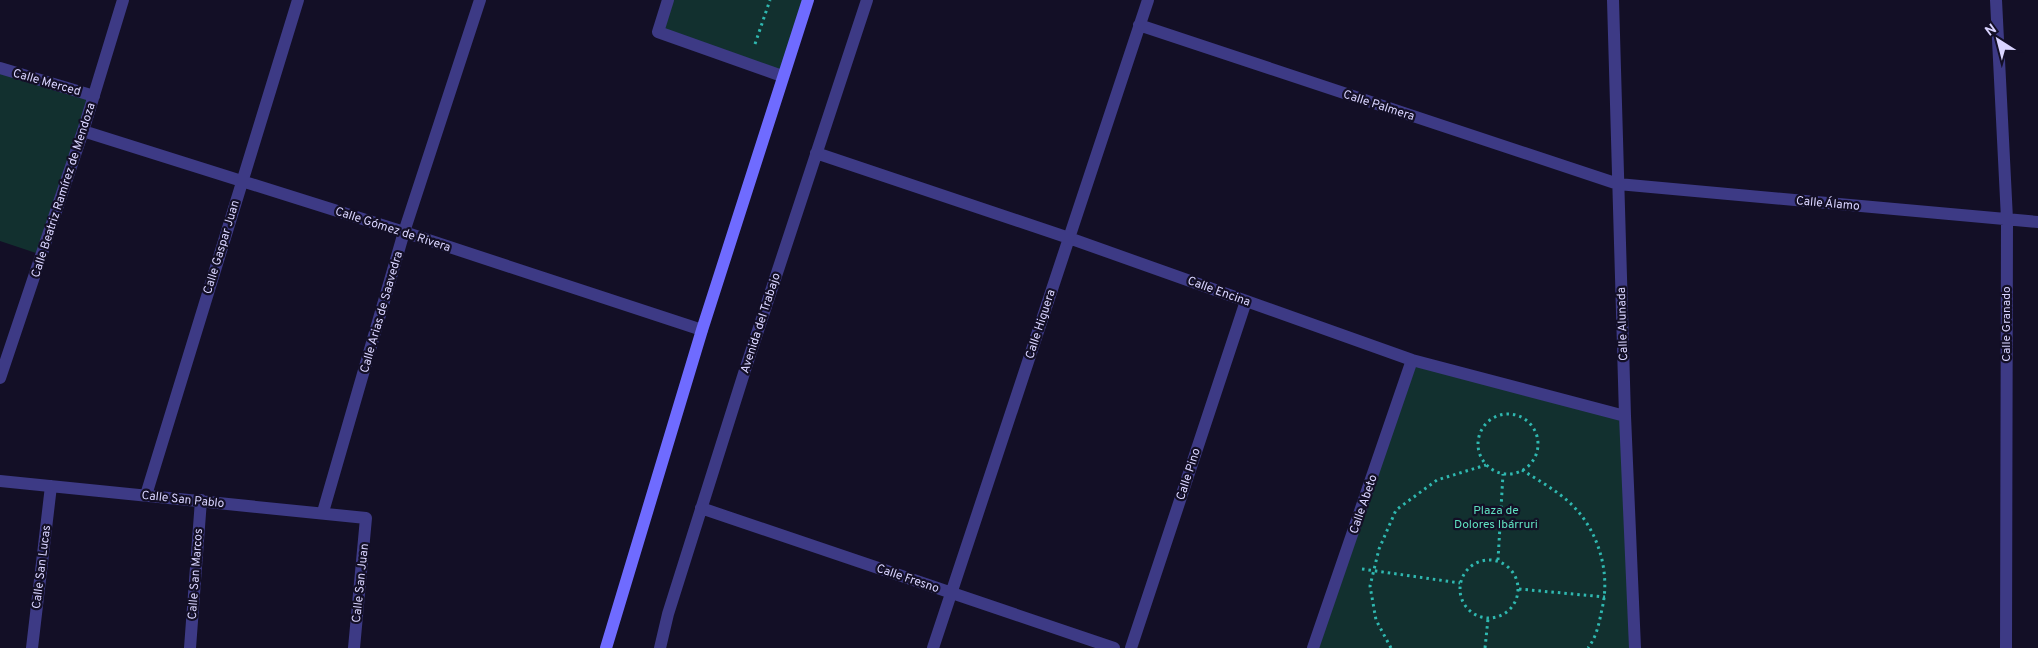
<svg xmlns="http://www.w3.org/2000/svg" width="2038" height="648" viewBox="0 0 2038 648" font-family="Overpass,sans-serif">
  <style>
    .green { fill: #12302f }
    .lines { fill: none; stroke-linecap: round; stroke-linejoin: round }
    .path { stroke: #2fb8b0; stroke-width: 3; stroke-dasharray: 2.5 4; stroke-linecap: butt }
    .street { stroke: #3d3a85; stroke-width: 12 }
    .secondary { stroke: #6f6bff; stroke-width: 12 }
    .labels { text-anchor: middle; stroke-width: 4.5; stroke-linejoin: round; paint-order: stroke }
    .street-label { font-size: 12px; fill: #d9d4ff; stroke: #130f26 }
    .park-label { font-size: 12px; fill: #5fe0c0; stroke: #130f26 }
  </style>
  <rect width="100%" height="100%" fill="#130f26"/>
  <!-- green -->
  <path class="green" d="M668 0H808L782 76 658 32Z
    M0 68 94 96 42 255 0 241Z
    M1412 360 1625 416 1635 648H1313Z"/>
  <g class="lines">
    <!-- path -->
    <path class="path" d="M755 44 770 0
      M1478 444a30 30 0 1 1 60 0a30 30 0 1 1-60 0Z
      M1522 470C1538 480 1556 490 1570 503 1598 529 1611 572 1602 609 1599 623 1597 636 1588 648
      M1460 589a29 29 0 1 1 58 0a29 29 0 1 1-58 0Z
      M1498 560 1503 474
      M1362 569 1460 583
      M1519 589 1605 597
      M1391 648 1376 620 1370 586 1379 549 1396 510 1437 480 1486 465
      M1485 648 1488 619"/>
    <!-- street -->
    <path class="street" d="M668 0 658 32 782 76
      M1613 0 1625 416 1635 648
      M1996 0 2007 219 2006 648
      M1139 25 1618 184 2038 222
      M0 68 94 96
      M83 131 404 232 702 330
      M816 153 1069 238 1412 360 1625 416
      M0 378 83 131 123 0
      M0 481 366 518 354 648
      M146 495 298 0
      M701 508 1114 648
      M323 512 404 232 480 0
      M32 648 51 486
      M190 648 201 500
      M660 648 668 614 745 370 867 0
      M933 648 1148 0
      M1131 648 1246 301
      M1313 648 1412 360"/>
    <!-- secondary -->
    <path class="secondary" d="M606 648 702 330 808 0"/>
  </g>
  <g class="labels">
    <!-- street labels -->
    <g class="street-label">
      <text transform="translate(47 82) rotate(16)" y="4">Calle Merced</text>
      <text transform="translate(1379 105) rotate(18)" y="4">Calle Palmera</text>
      <text transform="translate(63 190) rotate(-72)" y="4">Calle Beatriz Ramírez de Mendoza</text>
      <text transform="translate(1828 203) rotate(5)" y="4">Calle Álamo</text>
      <text transform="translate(393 229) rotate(18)" y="4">Calle Gómez de Rivera</text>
      <text transform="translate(221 247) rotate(-73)" y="4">Calle Gaspar Juan</text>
      <text transform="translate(1219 291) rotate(20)" y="4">Calle Encina</text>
      <text transform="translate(381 312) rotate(-74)" y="4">Calle Arias de Saavedra</text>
      <text transform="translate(760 323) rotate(-72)" y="4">Avenida del Trabajo</text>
      <text transform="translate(1040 324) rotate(-72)" y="4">Calle Higuera</text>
      <text transform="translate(1622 324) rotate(-92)" y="4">Calle Alunada</text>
      <text transform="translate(2006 324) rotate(-90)" y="4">Calle Granado</text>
      <text transform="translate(1188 474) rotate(-72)" y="4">Calle Pino</text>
      <text transform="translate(183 499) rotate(6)" y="4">Calle San Pablo</text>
      <text transform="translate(1363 504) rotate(-71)" y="4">Calle Abeto</text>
      <text transform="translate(41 567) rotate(-83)" y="4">Calle San Lucas</text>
      <text transform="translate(195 574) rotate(-86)" y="4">Calle San Marcos</text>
      <text transform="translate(908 578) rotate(19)" y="4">Calle Fresno</text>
      <text transform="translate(360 583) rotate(-84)" y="4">Calle San Juan</text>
    </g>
    <!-- park labels -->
    <g class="park-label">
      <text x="1496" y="514">Plaza de<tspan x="1496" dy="14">Dolores Ibárruri</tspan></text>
    </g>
  </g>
  <!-- north arrow -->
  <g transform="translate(1998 40) rotate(324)" stroke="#130f26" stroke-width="4" paint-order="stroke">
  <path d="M0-4L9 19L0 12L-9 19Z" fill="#d9d4ff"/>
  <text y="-8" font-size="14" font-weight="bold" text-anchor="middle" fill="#d9d4ff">N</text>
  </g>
</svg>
